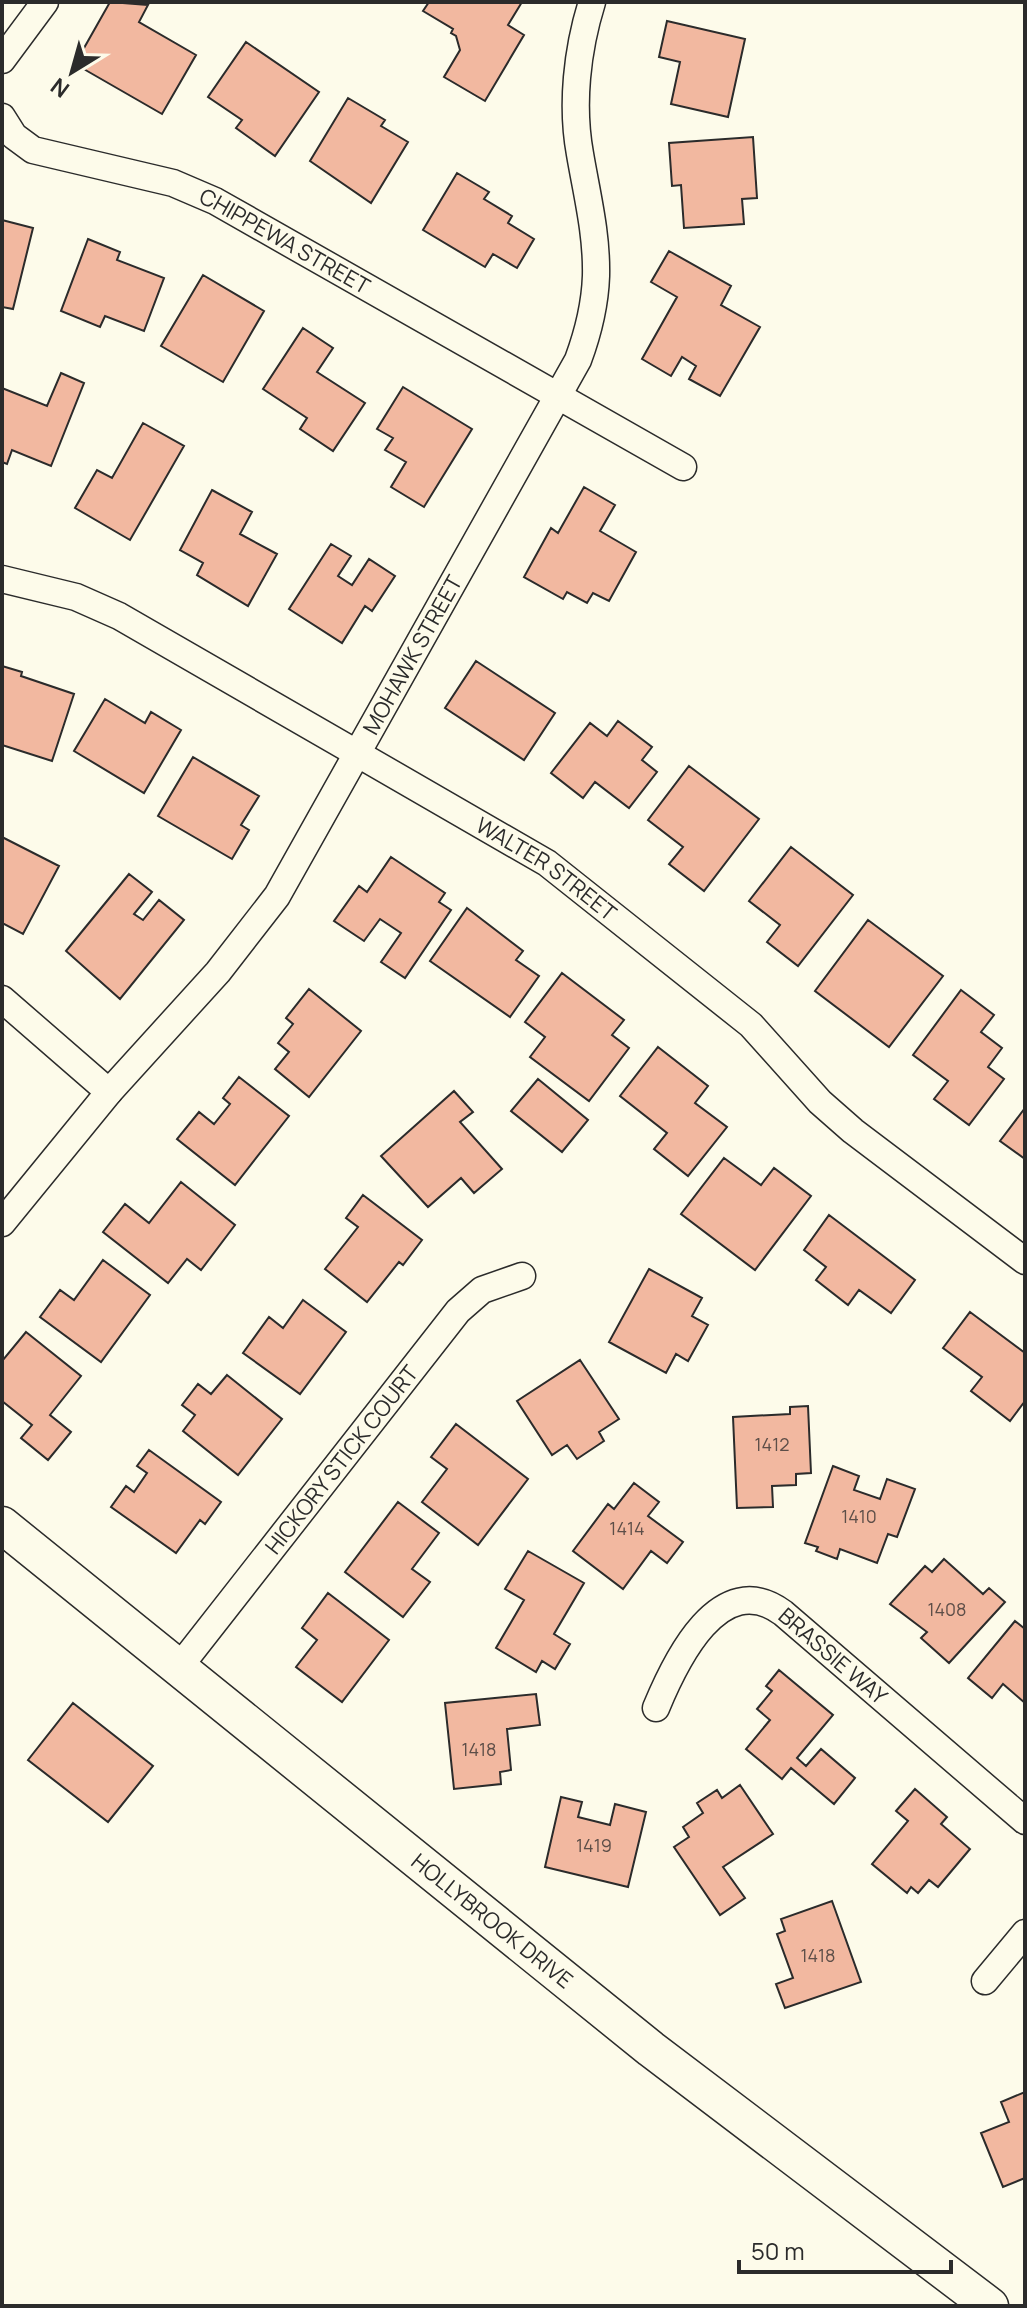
<svg xmlns="http://www.w3.org/2000/svg" width="1027" height="2308" viewBox="0 0 1027 2308" font-family="Manrope,sans-serif">
  <style>
    .building { fill: #f2b8a0; stroke: #2b2b2b; stroke-width: 2 }
    .lines { fill: none; stroke-linecap: round; stroke-linejoin: round }
    .street-casing { stroke: #2b2b2b; stroke-width: 29 }
    .secondary-casing { stroke: #2b2b2b; stroke-width: 39 }
    .street { stroke: #fdfbea; stroke-width: 26 }
    .secondary { stroke: #fdfbea; stroke-width: 36 }
    .labels { text-anchor: middle; stroke-width: 6; stroke-linejoin: round; paint-order: stroke }
    .number-label { font-size: 18px; fill: #5d4e48 }
    .street-label { font-size: 22px; fill: #2b2b2b; stroke: #fdfbea }
  </style>
  <rect width="100%" height="100%" fill="#fdfbea"/>
  <!-- building -->
  <path class="building" d="M110 2 148 5 139 22 196 55 162 114 75 64Z
    M429 2H522L508 25 524 35 485 101 444 77 460 50 456 36 451 33 453 29 423 11Z
    M667 21 745 39 728 117 671 104 680 62 659 57Z
    M246 42 319 92 275 156 236 128 242 120 208 97Z
    M348 98 385 120 381 126 408 142 371 203 310 161Z
    M753 137 757 198 742 199 744 224 684 228 681 185 672 186 669 143Z
    M457 173 489 192 484 199 512 216 508 223 534 239 517 268 493 254 485 267 423 230Z
    M2 220 33 228 13 309 2 307Z
    M88 239 120 252 117 260 164 278 144 331 105 316 100 327 61 311Z
    M669 251 731 286 721 305 760 327 720 396 689 379 696 366 682 357 671 376 642 359 677 297 651 282Z
    M203 275 264 311 223 382 161 346Z
    M303 328 333 348 317 372 365 403 333 451 300 429 307 418 263 389Z
    M61 373 84 383 51 466 12 450 7 464 2 462V388L47 406Z
    M403 387 472 429 424 507 391 487 406 462 385 450 393 438 377 429Z
    M143 423 184 446 130 540 75 508 97 470 112 478Z
    M584 487 615 505 600 531 636 552 609 601 593 593 587 603 567 592 563 599 524 577 551 528 558 533Z
    M212 490 252 512 240 534 277 554 248 606 197 575 203 563 180 550Z
    M331 544 351 556 338 576 352 585 369 559 395 576 372 611 365 606 342 643 289 609Z
    M476 661 555 713 524 760 445 708Z
    M2 666 22 672 21 676 74 694 52 761 2 745Z
    M105 699 145 723 151 712 181 730 144 793 74 751Z
    M618 721 652 747 642 760 657 772 629 808 595 782 583 798 551 773 590 723 607 736Z
    M193 757 259 796 241 825 249 830 232 859 158 816Z
    M689 766 759 819 704 891 669 864 683 847 648 820Z
    M2 837 59 866 23 934 2 923Z
    M791 847 853 895 798 966 767 942 780 925 749 901Z
    M391 857 445 893 439 902 451 910 405 978 381 962 401 933 380 919 364 941 334 921 359 886 367 892Z
    M129 874 152 892 134 914 143 920 159 900 184 920 120 999 66 951Z
    M467 908 523 951 516 960 539 976 510 1017 430 961Z
    M868 920 943 976 889 1047 815 991Z
    M562 973 624 1020 612 1035 629 1048 589 1101 530 1057 545 1037 525 1022Z
    M309 989 361 1031 309 1097 275 1069 289 1052 278 1043 293 1024 286 1018Z
    M961 990 994 1015 981 1032 1002 1048 988 1067 1004 1079 969 1125 934 1099 948 1081 913 1055Z
    M658 1047 708 1086 695 1103 727 1127 688 1176 654 1149 667 1133 620 1096Z
    M239 1077 289 1116 235 1185 177 1139 199 1112 214 1124 230 1104 223 1098Z
    M538 1079 588 1120 562 1152 511 1111Z
    M454 1091 473 1112 460 1122 502 1169 474 1193 461 1178 428 1207 381 1156Z
    M1025 1108V1159L1000 1141Z
    M724 1158 761 1185 774 1168 811 1196 755 1270 681 1214Z
    M181 1182 235 1225 201 1270 187 1259 168 1283 103 1232 125 1204 149 1223Z
    M363 1195 422 1240 403 1265 399 1262 367 1302 325 1269 358 1227 346 1218Z
    M829 1215 915 1280 891 1313 859 1290 848 1305 816 1280 826 1267 804 1250Z
    M103 1260 150 1295 101 1362 40 1317 60 1290 74 1300Z
    M649 1269 702 1298 692 1316 708 1325 688 1361 676 1354 666 1373 609 1342Z
    M303 1300 346 1332 300 1394 243 1353 269 1317 283 1328Z
    M970 1312 1025 1353V1401L1010 1421 971 1391 982 1377 943 1348Z
    M26 1332 81 1376 50 1415 71 1432 48 1460 21 1438 32 1425 2 1401V1361Z
    M580 1360 619 1419 599 1432 604 1441 577 1459 567 1445 552 1455 517 1401Z
    M227 1375 282 1419 238 1475 183 1431 195 1415 182 1405 198 1384 211 1394Z
    M808 1406 811 1473 796 1474V1485L772 1486 773 1507 737 1508 733 1417 790 1414V1407Z
    M456 1424 528 1479 478 1545 422 1502 447 1469 431 1457Z
    M149 1450 221 1502 205 1524 200 1520 176 1553 111 1507 126 1486 134 1492 147 1473 137 1466Z
    M833 1466 859 1476 854 1490 880 1499 887 1479 915 1489 897 1537 888 1534 877 1563 840 1549 837 1559 816 1551 818 1547 805 1543Z
    M634 1483 659 1502 648 1516 683 1542 667 1563 651 1551 623 1589 573 1551 608 1504 614 1509Z
    M398 1502 439 1533 412 1569 430 1582 403 1617 345 1572Z
    M528 1551 584 1583 554 1634 570 1644 555 1669 542 1661 536 1672 496 1648 524 1600 505 1589Z
    M944 1559 983 1594 989 1588 1005 1602 949 1663 921 1638 927 1632 890 1604 925 1566 932 1572Z
    M328 1593 389 1640 342 1702 296 1667 317 1640 302 1628Z
    M1015 1621 1025 1629V1703L1003 1684 992 1698 968 1678Z
    M779 1670 833 1715 797 1758 806 1766 821 1749 855 1778 834 1804 791 1768 782 1779 746 1749 770 1720 757 1709 772 1691 766 1686Z
    M536 1694 540 1725 507 1729 511 1770 500 1772 501 1784 454 1789 445 1703Z
    M73 1703 153 1766 108 1822 28 1760Z
    M740 1785 773 1834 723 1867 745 1898 720 1915 674 1847 689 1837 683 1827 703 1813 697 1803 717 1790 722 1798Z
    M915 1789 947 1817 941 1824 970 1849 938 1887 929 1880 918 1893 911 1887 907 1893 872 1864 908 1821 896 1811Z
    M561 1797 582 1802 578 1817 610 1825 615 1804 646 1812 628 1887 545 1867Z
    M832 1901 861 1982 785 2008 776 1984 793 1978 777 1934 785 1931 781 1919Z
    M1025 2092V2178L1003 2187 981 2133 1009 2122 1001 2102Z"/>
  <g class="lines">
    <defs>
      <g id="street">
        <path d="M2 60 45 2"/>
        <path id="s1" d="M2 117 14 136 33 150 173 183 215 201 683 467"/>
        <path id="s2" d="M2 579 76 597 119 616 547 863 751 1025 820 1102 853 1131 1025 1261"/>
        <path d="M2 999 109 1092"/>
        <path id="s3" d="M2 1223 109 1092 218 972 277 896 578 360C588 333 595 305 596 276 597 234 587 195 580 154 571 105 577 50 592 2"/>
        <path id="s4" d="M180 1666 458 1311 482 1290 522 1276"/>
        <path id="s5" d="M656 1708C675 1662 720 1566 783 1613L1025 1821"/>
        <path d="M985 1981 1025 1933"/>
      </g>
      <g id="secondary">
        <path id="s6" d="M2 1525 651 2049 990 2306"/>
      </g>
    </defs>
    <!-- street casing -->
    <use href="#street" class="street-casing"/>
    <!-- secondary casing -->
    <use href="#secondary" class="secondary-casing"/>
    <!-- street -->
    <use href="#street" class="street"/>
    <!-- secondary -->
    <use href="#secondary" class="secondary"/>
  </g>
  <g class="labels">
    <!-- number labels -->
    <g class="number-label">
      <text x="772" y="1451">1412</text>
      <text x="859" y="1523">1410</text>
      <text x="627" y="1535">1414</text>
      <text x="947" y="1616">1408</text>
      <text x="479" y="1756">1418</text>
      <text x="594" y="1852">1419</text>
      <text x="818" y="1962">1418</text>
    </g>
    <!-- street labels -->
    <g class="street-label">
      <text dy="8" stroke="none"><textPath href="#s1" startOffset="316">CHIPPEWA STREET</textPath></text>
      <text dy="8" stroke="none"><textPath href="#s3" startOffset="704">MOHAWK STREET</textPath></text>
      <text dy="8" stroke="none"><textPath href="#s2" startOffset="620">WALTER STREET</textPath></text>
      <text dy="8" stroke="none"><textPath href="#s4" startOffset="262">HICKORY STICK COURT</textPath></text>
      <text dy="8" stroke="none"><textPath href="#s5" startOffset="252">BRASSIE WAY</textPath></text>
      <text dy="8" stroke="none"><textPath href="#s6" startOffset="630">HOLLYBROOK DRIVE</textPath></text>
    </g>
  </g>
  <!-- border -->
  <rect width="1027" height="2308" fill="none" stroke="#2b2b2b" stroke-width="8"/>
  <!-- north arrow -->
  <g transform="translate(72 72) rotate(217)" stroke="#fdfbea" stroke-width="6" paint-order="stroke">
  <path d="M0-6L14 30L0 20L-14 30Z" fill="#2b2b2b"/>
  <text y="-12" font-size="22" font-weight="bold" text-anchor="middle" fill="#2b2b2b">N</text>
  </g>
  <!-- scale -->
  <path d="M739 2260v12h212v-12" fill="none" stroke="#2b2b2b" stroke-width="4"/>
  <text x="751" y="2260" font-size="24" fill="#2b2b2b" stroke="#fdfbea" stroke-width="6" paint-order="stroke">50 m</text>
</svg>
